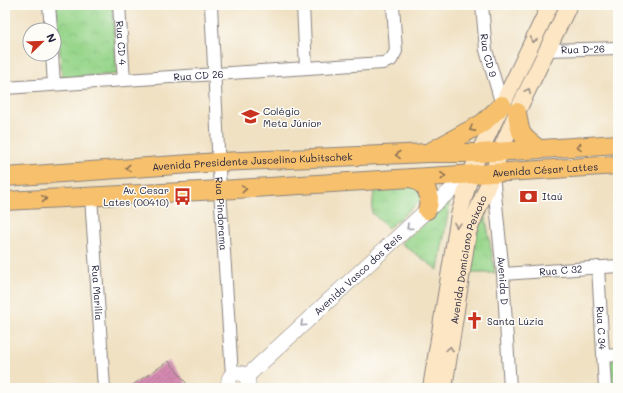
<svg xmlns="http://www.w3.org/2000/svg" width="623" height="393" viewBox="0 0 623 393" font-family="Mali,sans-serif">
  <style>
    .park { fill: url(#park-crowns); stroke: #5c7c62 }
    .building { fill: url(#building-hatch) }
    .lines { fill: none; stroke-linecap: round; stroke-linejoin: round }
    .minor-casing { stroke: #89827f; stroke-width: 14 }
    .tertiary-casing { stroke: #89827f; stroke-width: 16 }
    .secondary-casing { stroke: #89827f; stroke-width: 18 }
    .primary-casing { stroke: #89827f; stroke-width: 20 }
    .minor { stroke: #fff; stroke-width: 12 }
    .tertiary { stroke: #fff; stroke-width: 15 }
    .secondary { stroke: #fce6c4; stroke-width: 16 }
    .primary { stroke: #f7c06c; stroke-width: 18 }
    .oneway { stroke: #9a8e86 }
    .oneway2 { stroke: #8c7154 }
    .oneway3 { stroke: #9c9ca7 }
    .labels { text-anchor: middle; stroke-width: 3; stroke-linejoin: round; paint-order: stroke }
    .street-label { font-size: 10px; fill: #22223b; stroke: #fdfcf7 }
    .poi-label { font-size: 10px; fill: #22223b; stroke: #fdfcf7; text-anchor: start }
  </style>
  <defs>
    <pattern id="park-crowns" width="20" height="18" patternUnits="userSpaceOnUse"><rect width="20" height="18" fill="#97d58a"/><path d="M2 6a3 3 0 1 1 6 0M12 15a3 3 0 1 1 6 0" fill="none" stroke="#82b778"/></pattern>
    <pattern id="building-hatch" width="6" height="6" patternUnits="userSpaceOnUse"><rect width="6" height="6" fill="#d58ab1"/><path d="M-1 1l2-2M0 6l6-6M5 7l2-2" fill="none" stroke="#ac7091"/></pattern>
  </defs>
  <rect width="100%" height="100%" fill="#fdfcf7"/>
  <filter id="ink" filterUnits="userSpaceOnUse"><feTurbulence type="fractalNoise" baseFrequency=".025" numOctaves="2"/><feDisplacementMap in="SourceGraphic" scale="8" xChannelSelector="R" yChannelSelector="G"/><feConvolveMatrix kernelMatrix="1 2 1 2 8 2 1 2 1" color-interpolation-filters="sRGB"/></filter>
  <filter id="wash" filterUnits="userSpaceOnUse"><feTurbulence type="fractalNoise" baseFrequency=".012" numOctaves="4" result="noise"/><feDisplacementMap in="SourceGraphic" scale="16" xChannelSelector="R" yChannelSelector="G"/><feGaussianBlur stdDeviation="0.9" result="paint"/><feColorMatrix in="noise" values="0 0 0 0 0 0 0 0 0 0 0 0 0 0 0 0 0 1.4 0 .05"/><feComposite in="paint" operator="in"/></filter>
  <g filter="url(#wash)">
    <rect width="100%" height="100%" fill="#f0e1c3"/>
    <!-- park -->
    <path class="park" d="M56 5H112L117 74 62 78Z
      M417 185 423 199 388 228 372 213 374 189Z
      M450 202 438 270 401 243Z
      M484 207 495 273H467Z
      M618 360V388H610L608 361Z"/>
    <g id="blocks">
      <!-- building -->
      <path class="building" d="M169 361 190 388H128Z"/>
    </g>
  </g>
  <g filter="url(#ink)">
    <use href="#blocks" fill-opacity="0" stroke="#89827f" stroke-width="1"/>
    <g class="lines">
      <defs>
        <g id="minor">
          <path d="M49 5 51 30"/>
          <path id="s1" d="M119 5 124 80"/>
          <path id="s2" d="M211 5 220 190 232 375"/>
          <path d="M303 5 306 68"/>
          <path id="s3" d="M482 5 486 50 502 105"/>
          <path id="s4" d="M548 50 618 48"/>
          <path d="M52 54 54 84"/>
          <path id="s5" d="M5 88 383 63 391 60 396 51 393 5"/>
          <path id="s6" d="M493 174 503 274 510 388"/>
          <path id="s7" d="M91 197 104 388"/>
          <path id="s8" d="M598 267 605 388"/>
          <path id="s9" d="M503 274 618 266"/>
          <path d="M603 356 618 355"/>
        </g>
        <g id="tertiary">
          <path id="s10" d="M246 377 427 210 471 174"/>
          <path d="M230 388C222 368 254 368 247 388"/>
        </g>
        <g id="secondary">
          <path d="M431 388 459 215 471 174 479 153 550 5"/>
          <path id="s11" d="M444 388 468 232 493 173 500 152 517 112 569 5"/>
        </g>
        <g id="primary">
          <path d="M517 112C520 134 520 136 539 149"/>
          <path d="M430 152 483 123 502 105"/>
          <path id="s12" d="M5 177 219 162 428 153H479L618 144"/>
          <path d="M412 178C427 185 432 195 427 210"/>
          <path id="s13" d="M5 201 220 190 618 165"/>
        </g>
      </defs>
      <!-- minor casing -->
      <use href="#minor" class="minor-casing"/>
      <!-- tertiary casing -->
      <use href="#tertiary" class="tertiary-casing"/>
      <!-- secondary casing -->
      <use href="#secondary" class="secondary-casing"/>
      <!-- primary casing -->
      <use href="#primary" class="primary-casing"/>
      <!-- minor -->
      <use href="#minor" class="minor"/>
      <!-- tertiary -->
      <use href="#tertiary" class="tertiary"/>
      <!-- secondary -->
      <use href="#secondary" class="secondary"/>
      <!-- primary -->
      <use href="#primary" class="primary"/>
    </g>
    <!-- one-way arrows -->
    <defs><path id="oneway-chevron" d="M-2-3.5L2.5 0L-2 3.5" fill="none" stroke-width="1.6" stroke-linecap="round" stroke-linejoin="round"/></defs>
    <g class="oneway">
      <use href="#oneway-chevron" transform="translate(533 40) rotate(115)"/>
      <use href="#oneway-chevron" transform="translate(528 91) rotate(-64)"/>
      <use href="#oneway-chevron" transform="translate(457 225) rotate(99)"/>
      <use href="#oneway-chevron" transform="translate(450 349) rotate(-81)"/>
    </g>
    <g class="oneway2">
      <use href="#oneway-chevron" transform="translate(472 129) rotate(151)"/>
      <use href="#oneway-chevron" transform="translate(579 147) rotate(177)"/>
      <use href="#oneway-chevron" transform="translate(398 155) rotate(178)"/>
      <use href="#oneway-chevron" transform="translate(128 168) rotate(176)"/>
      <use href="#oneway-chevron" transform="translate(443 176) rotate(-4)"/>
      <use href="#oneway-chevron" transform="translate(244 189) rotate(-4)"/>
      <use href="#oneway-chevron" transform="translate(44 199) rotate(-3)"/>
    </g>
    <g class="oneway3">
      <use href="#oneway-chevron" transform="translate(409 227) rotate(137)"/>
      <use href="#oneway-chevron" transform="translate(303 324) rotate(137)"/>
    </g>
  </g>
  <!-- icons -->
  <defs>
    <symbol id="school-bare" viewBox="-9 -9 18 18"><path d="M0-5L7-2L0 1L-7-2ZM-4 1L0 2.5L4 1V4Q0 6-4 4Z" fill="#c8321e" stroke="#fdfcf7" stroke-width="2.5" paint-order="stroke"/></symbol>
    <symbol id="bus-bare" viewBox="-9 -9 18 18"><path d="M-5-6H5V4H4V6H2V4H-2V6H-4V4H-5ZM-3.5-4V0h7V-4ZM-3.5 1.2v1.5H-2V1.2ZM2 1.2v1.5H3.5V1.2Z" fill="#c8321e" stroke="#fdfcf7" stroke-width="2.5" paint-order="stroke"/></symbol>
    <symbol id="bank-bare" viewBox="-9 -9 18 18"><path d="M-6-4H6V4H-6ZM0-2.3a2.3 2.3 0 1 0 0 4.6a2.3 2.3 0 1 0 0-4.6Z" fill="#c8321e" stroke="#fdfcf7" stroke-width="2.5" paint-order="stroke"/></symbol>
    <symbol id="church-bare" viewBox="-9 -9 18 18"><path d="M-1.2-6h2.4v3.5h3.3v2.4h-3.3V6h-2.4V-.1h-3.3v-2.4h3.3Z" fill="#c8321e" stroke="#fdfcf7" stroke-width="2.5" paint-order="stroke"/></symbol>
  </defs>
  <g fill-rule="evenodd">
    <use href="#school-bare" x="238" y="104" width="25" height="25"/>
    <use href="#bus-bare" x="170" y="184" width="25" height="25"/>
    <use href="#bank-bare" x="516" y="184" width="25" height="25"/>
    <use href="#church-bare" x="462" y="308" width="25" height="25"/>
  </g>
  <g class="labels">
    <!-- street labels -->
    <g class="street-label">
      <text dy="4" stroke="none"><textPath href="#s1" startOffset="38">Rua CD 4</textPath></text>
      <text dy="4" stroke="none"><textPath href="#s4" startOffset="35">Rua D-26</textPath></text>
      <text dy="4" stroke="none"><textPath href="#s3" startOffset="51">Rua CD 9</textPath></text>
      <text dy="4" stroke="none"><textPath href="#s5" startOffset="194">Rua CD 26</textPath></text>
      <text dy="4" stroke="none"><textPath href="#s12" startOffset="248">Avenida Presidente Juscelino Kubitschek</textPath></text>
      <text dy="4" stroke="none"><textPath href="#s13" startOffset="541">Avenida César Lattes</textPath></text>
      <text dy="4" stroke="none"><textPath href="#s2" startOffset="209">Rua Pindorama</textPath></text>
      <text dy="4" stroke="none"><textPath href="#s11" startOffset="131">Avenida Domiciano Peixoto</textPath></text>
      <text dy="4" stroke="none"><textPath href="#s9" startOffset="58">Rua C 32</textPath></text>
      <text dy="4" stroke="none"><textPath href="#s10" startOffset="152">Avenida Vasco dos Reis</textPath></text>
      <text dy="4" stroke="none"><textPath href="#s6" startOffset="107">Avenida D</textPath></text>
      <text dy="4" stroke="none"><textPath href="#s7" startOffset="96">Rua Marília</textPath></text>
      <text dy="4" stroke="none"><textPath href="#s8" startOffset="61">Rua C 34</textPath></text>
    </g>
    <!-- poi labels -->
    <g class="poi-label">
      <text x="263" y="115">Colégio<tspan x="263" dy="12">Meta Júnior</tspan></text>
      <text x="169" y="194" text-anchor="end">Av. Cesar<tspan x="169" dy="12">Lates (00410)</tspan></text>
      <text x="542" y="200">Itaú</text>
      <text x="487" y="325">Santa Lúzia</text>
    </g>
  </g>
  <!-- margin -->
  <rect width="623" height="393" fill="none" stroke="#fdfcf7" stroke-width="20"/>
  <!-- north arrow -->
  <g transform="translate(42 42) rotate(67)"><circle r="19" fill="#fdfcf7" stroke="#a5a5ac"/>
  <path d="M0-3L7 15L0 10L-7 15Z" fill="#c8321e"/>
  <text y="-6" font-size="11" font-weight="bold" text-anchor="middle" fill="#22223b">N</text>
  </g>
</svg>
